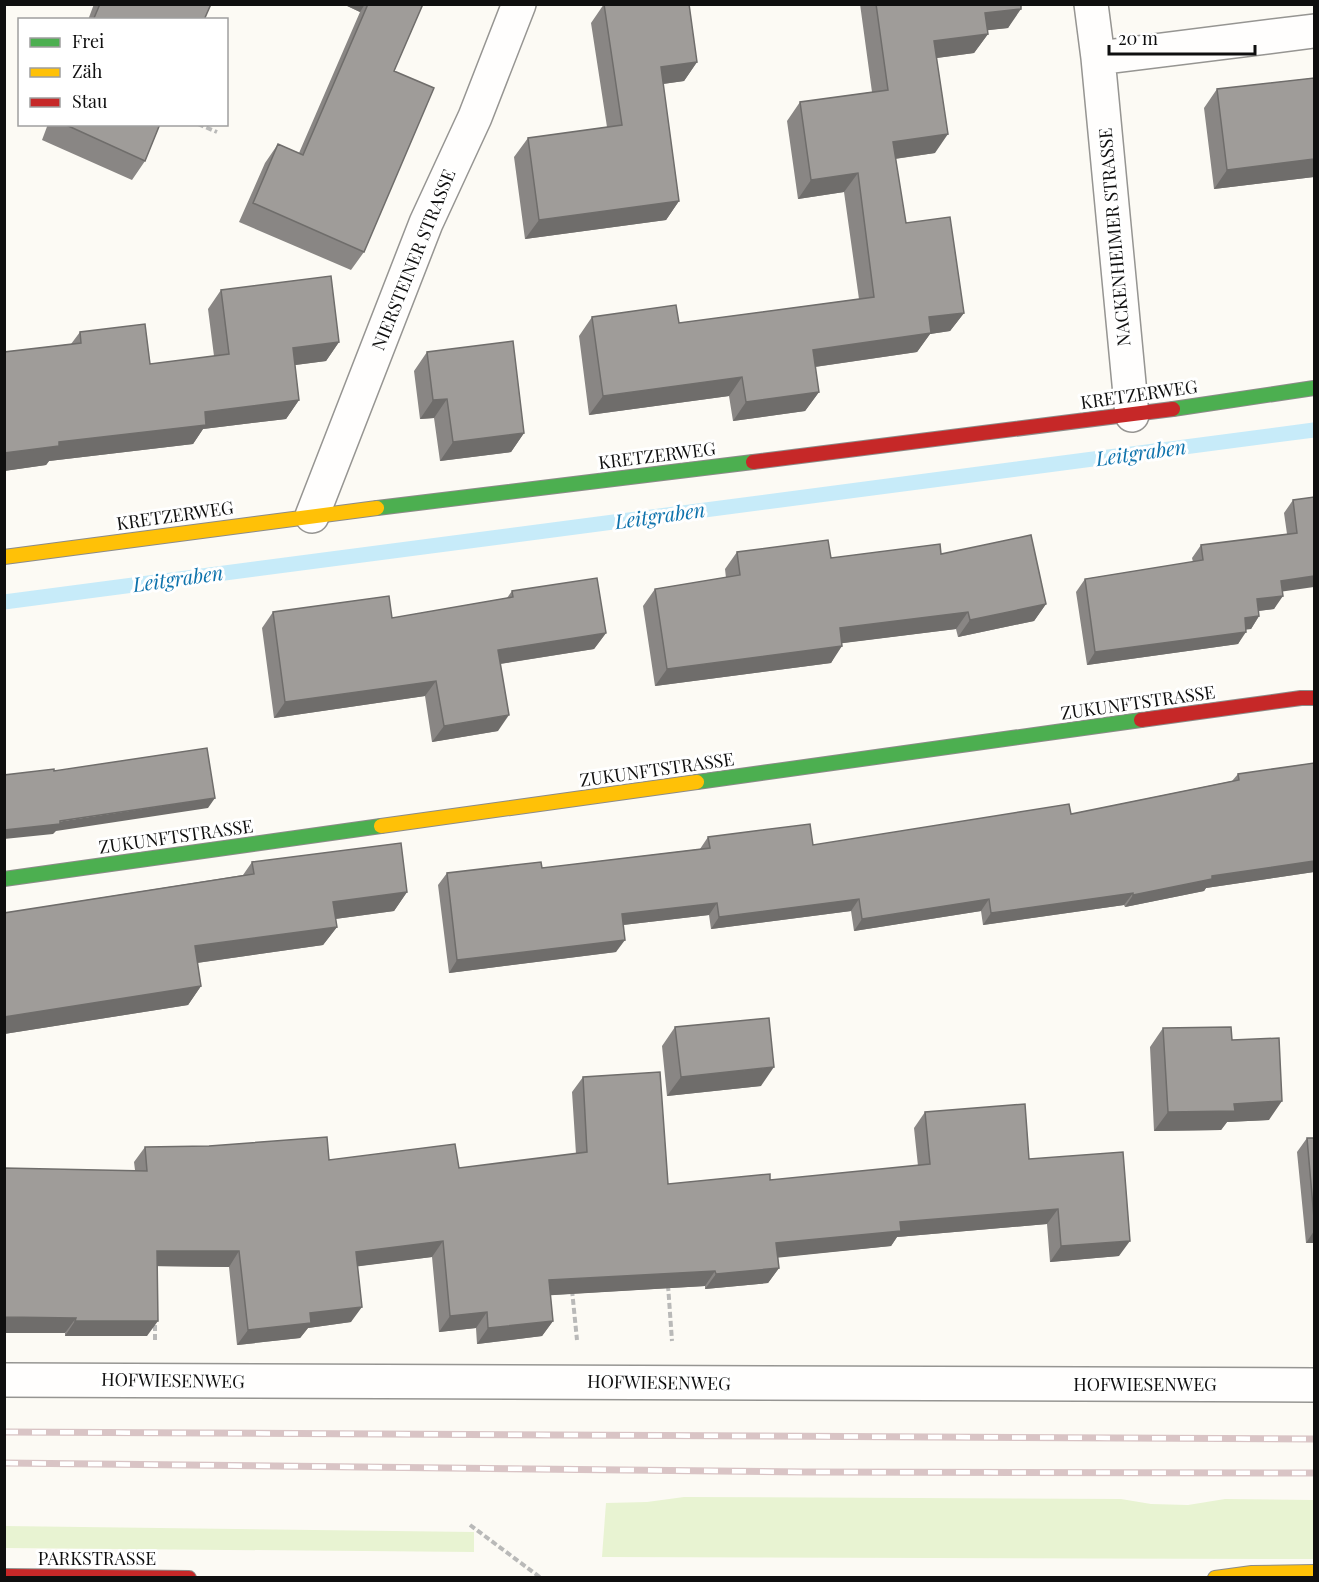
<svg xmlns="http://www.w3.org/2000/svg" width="1319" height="1582" viewBox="0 0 1319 1582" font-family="'Playfair Display',serif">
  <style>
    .green { fill: #e8f3d2 }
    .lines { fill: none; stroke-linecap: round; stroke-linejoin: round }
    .stream { stroke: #c7ebf9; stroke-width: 15 }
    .street-casing { stroke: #969592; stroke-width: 36 }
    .fast-casing { stroke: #8c8b89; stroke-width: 16 }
    .slow-casing { stroke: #8c8b89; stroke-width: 16 }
    .jam-casing { stroke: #8c8b89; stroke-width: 16 }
    .path { stroke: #b9b9b8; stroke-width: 4; stroke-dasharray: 6 3; stroke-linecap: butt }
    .street { stroke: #fffefd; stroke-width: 33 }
    .fast { stroke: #4caf50; stroke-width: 14 }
    .slow { stroke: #ffc107; stroke-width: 14 }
    .jam { stroke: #c62828; stroke-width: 14 }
    .rail-casing { stroke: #d9c4c5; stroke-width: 7 }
    .rail { stroke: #fff; stroke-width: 4.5; stroke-dasharray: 14; stroke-linecap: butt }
    .wall { fill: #898684 }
    .shaded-wall { fill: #6f6d6b }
    .building { fill: #9f9c99; stroke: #6f6d6b; stroke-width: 1.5 }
    .labels { text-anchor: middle; stroke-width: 6; stroke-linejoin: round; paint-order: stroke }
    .street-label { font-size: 18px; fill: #0f0f0f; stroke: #fff }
    .water-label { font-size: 20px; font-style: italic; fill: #0d72ac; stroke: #fff }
  </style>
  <rect width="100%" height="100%" fill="#fcfaf4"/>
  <!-- green -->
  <path class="green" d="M684 1497 1121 1499 1151 1504 1188 1505 1225 1499 1314 1500V1559L602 1557 606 1503 647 1502Z
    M5 1526 474 1532V1552L5 1548Z"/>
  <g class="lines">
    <!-- stream -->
    <path class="stream" d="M4 602 1314 430"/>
    <defs>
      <path id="street" d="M1091 4 1098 58 1132 415
        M1098 58 1314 31
        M312 516 426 223 475 117 519 4
        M4 1380 1314 1385"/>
      <path id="fast" d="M1173 409 1314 388
        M377 508 753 462
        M697 782 1141 720
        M4 879 381 826"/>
      <path id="slow" d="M4 557 377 508
        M381 826 697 782
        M1215 1578 1252 1573 1314 1572"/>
      <path id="jam" d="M753 462 1173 409
        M1141 720 1301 698H1314
        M4 1576 189 1578"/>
    </defs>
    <!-- street casing -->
    <use href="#street" class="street-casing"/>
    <!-- fast casing -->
    <use href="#fast" class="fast-casing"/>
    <!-- slow casing -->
    <use href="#slow" class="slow-casing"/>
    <!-- jam casing -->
    <use href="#jam" class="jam-casing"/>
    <!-- path -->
    <path class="path" d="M198 124 217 132
      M668 1285 672 1341
      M572 1290 577 1340
      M155 1340V1320
      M470 1525 541 1578"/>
    <!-- street -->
    <use href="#street" class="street"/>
    <!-- fast -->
    <use href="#fast" class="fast"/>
    <!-- slow -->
    <use href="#slow" class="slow"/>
    <!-- jam -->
    <use href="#jam" class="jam"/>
    <defs>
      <path id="rail" d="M4 1432 1314 1439
        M4 1463 805 1472 1314 1473"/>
    </defs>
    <!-- rail casing -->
    <use href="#rail" class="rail-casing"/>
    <!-- rail -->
    <use href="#rail" class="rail"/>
  </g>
  <!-- wall -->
  <path class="wall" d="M94 4H211L204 20H88Z
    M343 4H423L394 71 364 252 351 270 239 222 265 163 278 144 299 153 360 12Z
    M604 4 697 62 684 81 663 84 679 201 666 220 525 239 514 157 528 138 607 127 591 23Z
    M860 4H1021L1008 28 987 30 988 34 974 53 937 58 935 153 895 159 906 223 964 313 950 331 930 334 917 352 815 367 819 392 805 411 733 421 729 396 589 415 579 336 592 317 679 323 859 299 844 192 798 199 787 121 800 102 872 92Z
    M1314 78V177L1214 189 1204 108 1217 89Z
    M48 124H160L145 161 132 180 42 140Z
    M221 290 339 342 326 361 295 365 299 400 286 419 203 429 193 444 49 461 46 465 4 471V352L71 344 80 332 150 364 214 356 208 309Z
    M427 352 524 433 511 452 440 461 434 418 420 419 414 371Z
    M1314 497 1282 592 1274 609 1259 611V616L1251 629H1246L1238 644 1087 665 1076 592 1085 579 1193 562 1192 558 1201 545 1287 534 1284 513 1293 500Z
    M737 552 831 558 941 554 1046 604 1034 621 958 637 956 629 842 643 831 663 655 686 643 606 655 589 726 578 725 569Z
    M512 591 606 633 594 649 500 664 498 731 432 742 425 696 274 718 262 628 273 612 392 618 507 598Z
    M1314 763V872L1206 888 1204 891 1125 907 1124 905 983 925 981 911 854 931 851 911 711 929 709 915 623 925 616 952 449 973 438 885 447 873 542 868 700 849 708 837 813 845 1071 814 1232 781 1238 774Z
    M252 862 407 892 394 911 335 919 337 927 323 945 197 963 201 986 188 1005 4 1034V913L243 875Z
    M675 1027 761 1086 667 1096 662 1046Z
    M1163 1028 1232 1040 1269 1120 1227 1122 1221 1130 1154 1131 1150 1047Z
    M583 1077 668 1184 770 1180 918 1166 914 1128 925 1112 1029 1159 1119 1256 1050 1262 1047 1224 897 1237 891 1246 778 1257 779 1268 768 1283 705 1289V1286L550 1295 553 1321 542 1336 477 1344 476 1328 439 1332 432 1257 358 1266 351 1322 308 1328 300 1338 237 1345 229 1267 157 1266 147 1336H65V1333L135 1170 134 1162 145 1147 459 1168 576 1154 572 1092Z
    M1307 1138H1314V1243H1306L1297 1152Z"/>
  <!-- shaded-wall -->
  <path class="shaded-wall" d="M343 4H365L360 12Z
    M1021 9 1008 28 972 32 985 13Z
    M988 34 974 53 921 60 934 41Z
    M697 62 684 81 648 86 661 67Z
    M948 134 935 153 879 161 893 142Z
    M1314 159V177L1214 189 1227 170Z
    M858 173 844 192 798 199 811 180Z
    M679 201 666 220 525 239 539 220Z
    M964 313 950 331 930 334 917 352 800 369 813 350 929 317Z
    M339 342 326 361 280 367 293 348Z
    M742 377 729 396 589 415 603 396Z
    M819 392 805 411 733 421 746 402Z
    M447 399 434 418 420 419 433 400Z
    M299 400 286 419 203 429 193 444 49 461 46 465 4 471V453L205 412Z
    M524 433 511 452 440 461 453 442Z
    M1314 576V587L1272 593 1281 581Z
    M1283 596 1274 609 1248 612 1257 599Z
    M1046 604 1034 621 958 637 970 620Z
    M968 612 956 629 828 645 840 628Z
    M1259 616 1251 629 1236 631 1245 618Z
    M1246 632 1238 644 1087 665 1095 652Z
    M606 633 594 649 486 666 498 650Z
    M842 646 831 663 655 686 667 669Z
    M436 681 425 696 274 718 285 702Z
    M509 715 498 731 432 742 444 726Z
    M215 798 208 808 56 831 53 834 4 839V830Z
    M1314 861V872L1206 888 1204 891 1125 907 1133 895 1212 876Z
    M407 892 394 911 320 921 333 902Z
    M1133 893 1124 905 983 925 991 913Z
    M859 899 851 911 711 929 719 917Z
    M989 899 981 911 854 931 862 919Z
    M717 903 709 915 614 926 622 914Z
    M337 927 323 945 182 965 195 946Z
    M625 940 616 952 449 973 457 960Z
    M201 986 188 1005 4 1034V1017Z
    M774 1067 761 1086 667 1096 681 1077Z
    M1282 1101 1269 1120 1227 1122 1221 1130 1154 1131 1168 1112 1234 1104Z
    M1058 1209 1047 1224 897 1237 891 1246 765 1259 776 1243 900 1222Z
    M1314 1231V1243H1306Z
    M443 1241 432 1257 345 1268 356 1252Z
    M1130 1241 1119 1256 1050 1262 1061 1246Z
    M157 1251H239L229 1267 146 1266Z
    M779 1268 768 1283 705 1289 716 1274Z
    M715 1271 705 1286 538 1296 549 1280Z
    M362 1307 351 1322 308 1328 300 1338 237 1345 248 1330 310 1313Z
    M487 1312 476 1328 439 1332 450 1316Z
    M4 1317 76 1318 65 1333H4Z
    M75 1321H158L147 1336H65Z
    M553 1321 542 1336 477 1344 488 1328Z"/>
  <!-- building -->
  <path class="building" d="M100 4H211L204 20H99L94 18Z
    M368 4H423L394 71 434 88 364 252 253 203 278 144 303 155Z
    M604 4H689L697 62 661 67 679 201 539 220 528 138 622 125Z
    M876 4H1021V9L985 13 988 34 934 41 948 134 893 142 906 223 950 217 964 313 929 317 931 333 813 350 819 392 746 402 742 377 603 396 592 317 676 305 679 323 874 297 858 173 811 180 800 102 888 90Z
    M1314 78V159L1227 170 1217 89Z
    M64 124H160L145 161Z
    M331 276 339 342 293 348 299 400 205 412 206 425 59 442V446L4 453V352L81 343 80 332 145 324 150 364 229 354 221 290Z
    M513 341 524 433 453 442 447 399 433 400 427 352Z
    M1314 497V576L1281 581 1283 596 1257 599 1259 616 1245 618 1246 632 1095 652 1085 579 1203 560 1201 545 1297 533 1293 500Z
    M1031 535 1046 604 970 620 968 612 840 628 842 646 667 669 655 589 740 575 737 552 828 540 831 558 940 544 941 554Z
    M597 578 606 633 498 650 509 715 444 726 436 681 285 702 273 612 389 596 392 618 513 597 512 591Z
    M207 748 215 798 60 821V824L4 830V775L54 769V771Z
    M1314 763V861L1212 876V879L1133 895V893L991 913 989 899 862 919 859 899 719 917 717 903 622 914 625 940 457 960 447 873 541 862 542 868 710 848 708 837 810 824 813 845 1069 804 1071 814 1239 780 1238 774Z
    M401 843 407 892 333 902 337 927 195 946 201 986 4 1017V913L254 874 252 862Z
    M769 1018 774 1067 681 1077 675 1027Z
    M1231 1027 1232 1040 1279 1038 1282 1101 1234 1104 1235 1111 1168 1112 1163 1028Z
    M660 1072 668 1184 770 1174V1180L930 1164 925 1112 1025 1104 1029 1159 1123 1152 1130 1241 1061 1246 1058 1209 900 1222 901 1231 776 1243 779 1268 716 1274 715 1271 549 1280 553 1321 488 1328 487 1312 450 1316 443 1241 356 1252 362 1307 310 1313 311 1323 248 1330 239 1251H157L158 1321H75L76 1318 4 1317V1168L147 1171 145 1147 209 1146 327 1137 329 1160 455 1144 459 1168 587 1152 583 1077Z
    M1307 1138H1314V1218Z"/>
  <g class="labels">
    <!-- street labels -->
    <g class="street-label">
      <text transform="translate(1115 237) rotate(-95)" y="6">NACKENHEIMER STRASSE</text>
      <text transform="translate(414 260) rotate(-68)" y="6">NIERSTEINER STRASSE</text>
      <text transform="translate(1139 395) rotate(-8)" y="6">KRETZERWEG</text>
      <text transform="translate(657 456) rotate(-7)" y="6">KRETZERWEG</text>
      <text transform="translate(175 516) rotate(-8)" y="6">KRETZERWEG</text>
      <text transform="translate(1138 703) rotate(-8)" y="6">ZUKUNFTSTRASSE</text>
      <text transform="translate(657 770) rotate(-8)" y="6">ZUKUNFTSTRASSE</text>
      <text transform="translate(176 837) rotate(-8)" y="6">ZUKUNFTSTRASSE</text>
      <text transform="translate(173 1381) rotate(1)" y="6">HOFWIESENWEG</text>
      <text transform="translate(659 1383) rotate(1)" y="6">HOFWIESENWEG</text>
      <text x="1145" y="1391">HOFWIESENWEG</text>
      <text x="97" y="1565">PARKSTRASSE</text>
    </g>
    <!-- water labels -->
    <g class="water-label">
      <text transform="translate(1141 453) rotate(-8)" y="7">Leitgraben</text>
      <text transform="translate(660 516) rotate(-8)" y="7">Leitgraben</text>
      <text transform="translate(178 579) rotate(-8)" y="7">Leitgraben</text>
    </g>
  </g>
  <!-- border -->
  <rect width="1319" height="1582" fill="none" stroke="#0f0f0f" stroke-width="12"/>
  <!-- legend -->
  <rect x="18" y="18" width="210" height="108" fill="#ffffff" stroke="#9f9f9f" stroke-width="1.5"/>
  <rect x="30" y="38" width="30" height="9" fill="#4caf50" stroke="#9f9f9f" stroke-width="1.5"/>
  <text x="72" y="48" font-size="18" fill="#0f0f0f">Frei</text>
  <rect x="30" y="68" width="30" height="9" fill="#ffc107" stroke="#9f9f9f" stroke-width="1.5"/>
  <text x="72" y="78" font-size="18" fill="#0f0f0f">Zäh</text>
  <rect x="30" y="98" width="30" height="9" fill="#c62828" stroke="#9f9f9f" stroke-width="1.5"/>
  <text x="72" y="108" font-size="18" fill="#0f0f0f">Stau</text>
  <!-- scale -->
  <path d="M1109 45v9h146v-9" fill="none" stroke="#0f0f0f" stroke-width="3"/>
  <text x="1118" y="45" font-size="18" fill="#0f0f0f" stroke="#ffffff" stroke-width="4.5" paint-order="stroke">20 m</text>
</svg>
